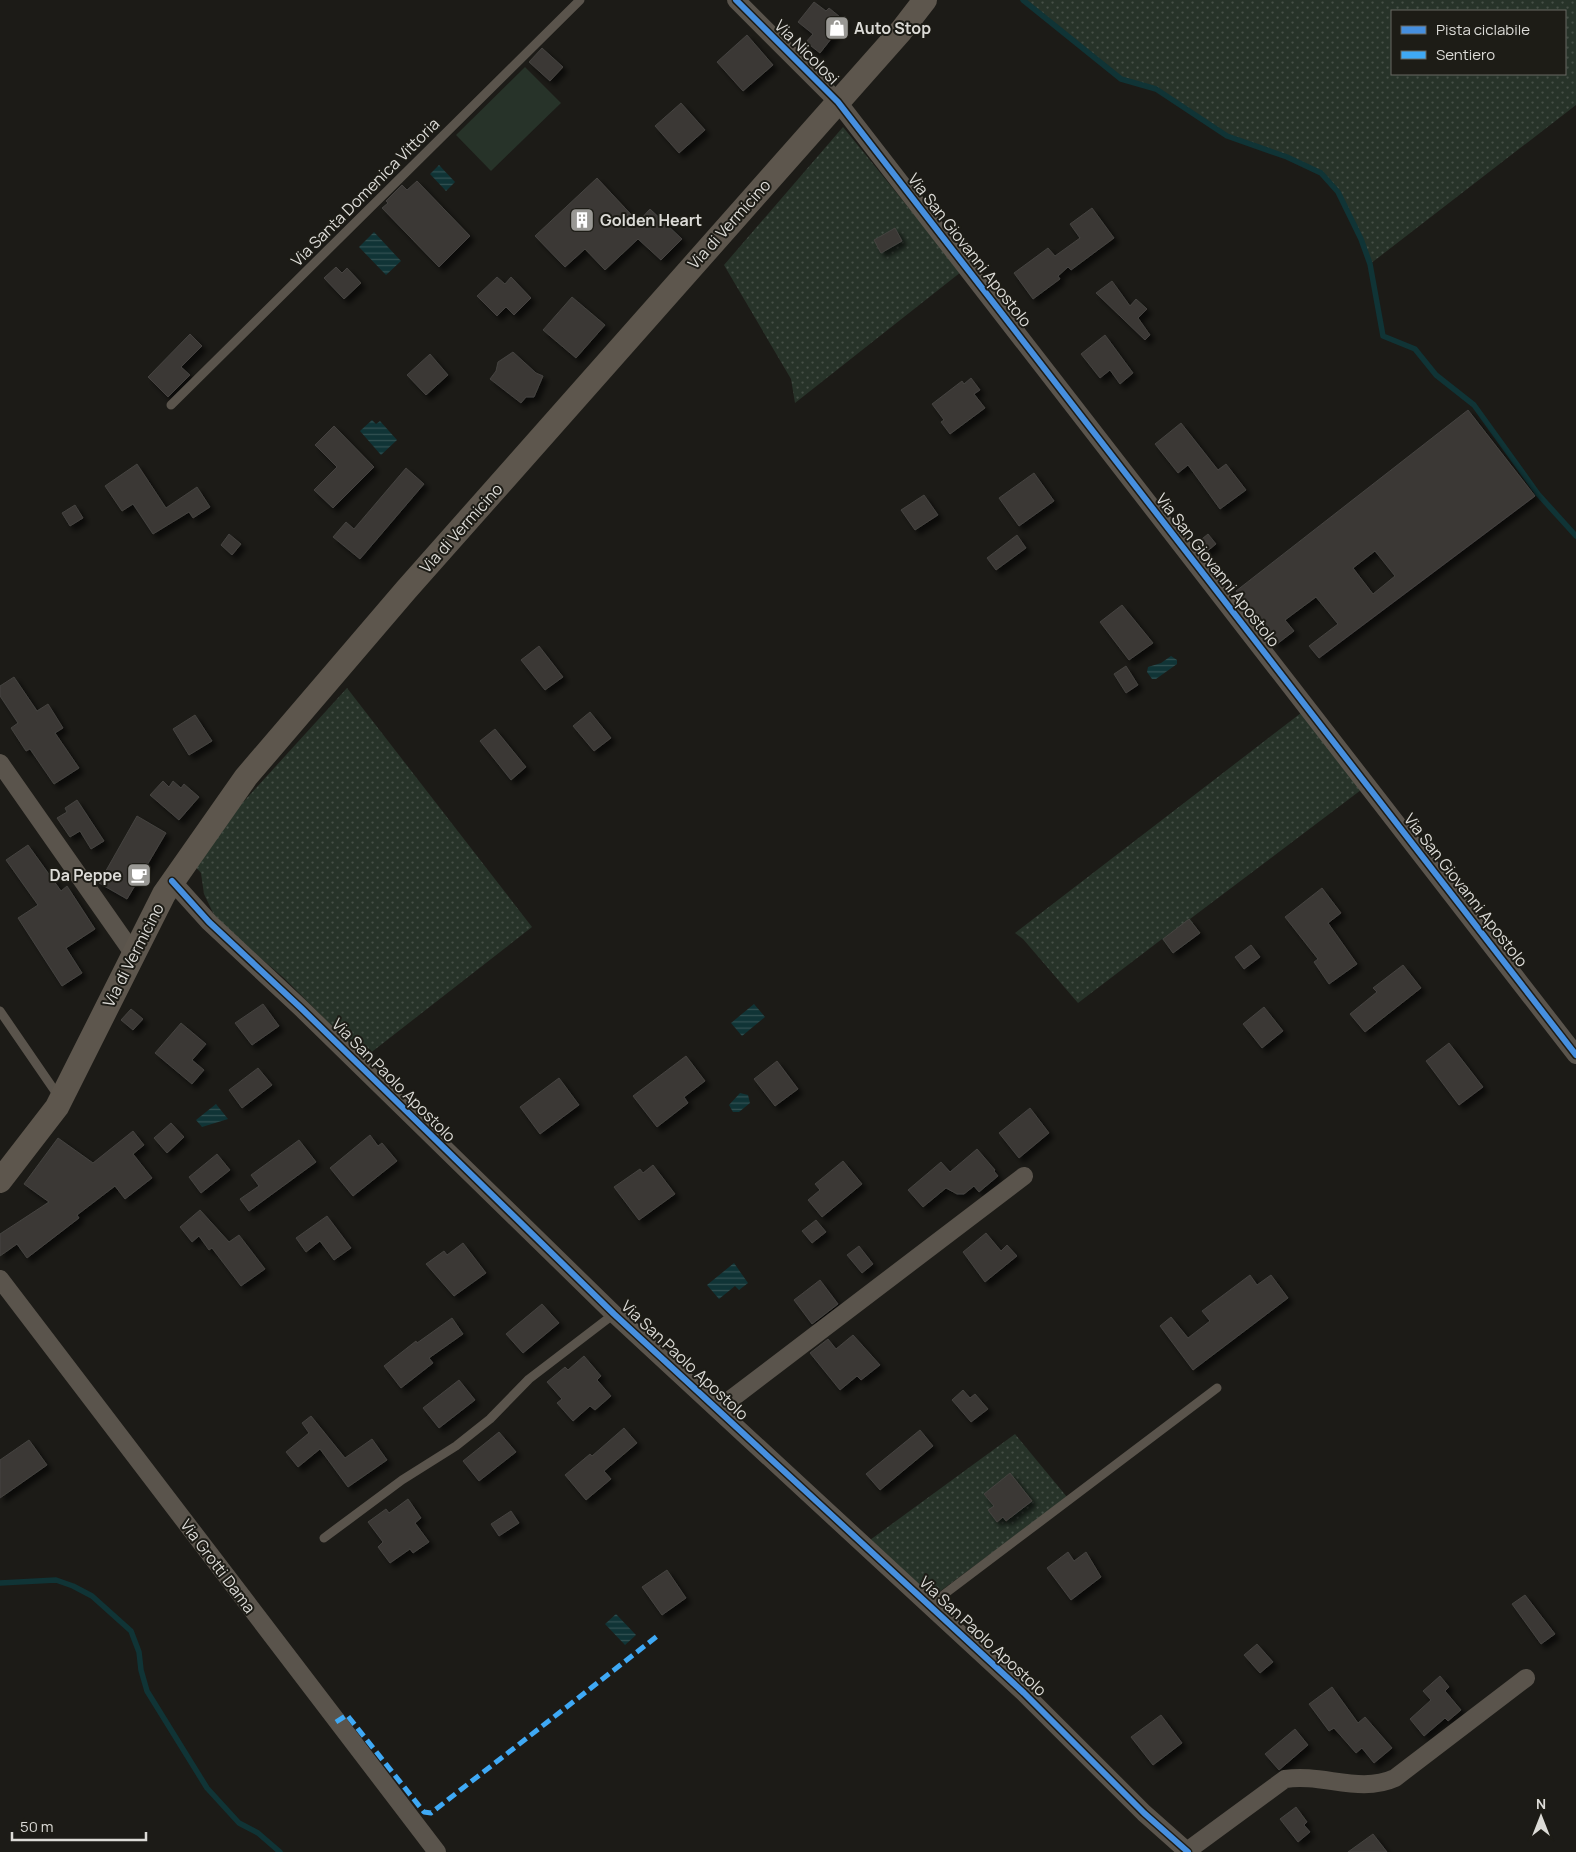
<svg xmlns="http://www.w3.org/2000/svg" width="1576" height="1852" viewBox="0 0 1576 1852" font-family="Manrope,sans-serif">
  <style>
    .grass { fill: url(#grass-dots); fill-rule: evenodd }
    .park { fill: #273329 }
    .water { fill: url(#water-rules) }
    .lines { fill: none; stroke-linecap: round; stroke-linejoin: round }
    .stream { stroke: #103436; stroke-width: 5.5 }
    .building { fill: #3b3936; stroke: #454340; fill-rule: evenodd; filter: url(#shadow) }
    .lane { stroke: #5a544c; stroke-width: 9 }
    .street { stroke: #5a544c; stroke-width: 18 }
    .secondary { stroke: #5d564d; stroke-width: 24 }
    .quiet { stroke: #3fa9f5; stroke-width: 5; stroke-dasharray: 10 5; stroke-linecap: butt }
    .cycleway-casing { stroke: #1d1c16; stroke-width: 9 }
    .cycleway { stroke: #468fdf; stroke-width: 6 }
    .labels { text-anchor: middle; stroke-width: 4; stroke-linejoin: round; paint-order: stroke }
    .poi-label { font-size: 16px; font-weight: bold; fill: #dcdbd7; stroke: #1d1c16; text-anchor: start }
    .street-label { font-size: 16px; fill: #dcdbd7; stroke: #1d1c16 }
  </style>
  <defs>
    <pattern id="grass-dots" width="8" height="8" patternUnits="userSpaceOnUse" patternTransform="scale(1.25)"><rect width="8" height="8" fill="#273329"/><path d="M2 2h.1M6 6h.1" fill="none" stroke="#465047" stroke-width="1.8" stroke-linecap="round"/></pattern>
    <pattern id="water-rules" width="6" height="5" patternUnits="userSpaceOnUse" patternTransform="scale(1.25)"><rect width="6" height="5" fill="#103436"/><path d="M0 2.5h6" fill="none" stroke="#325152"/></pattern>
    <filter id="shadow"><feDropShadow dx="4.5" dy="4.5" stdDeviation="2.5" flood-color="#0009"/></filter>
  </defs>
  <rect width="100%" height="100%" fill="#1c1b17"/>
  <!-- grass -->
  <path class="grass" d="M1023 0H1576V105L1370 264 1351 215 1338 192 1321 173 1287 157 1227 136 1156 89 1121 79ZM1392 11H1565V74H1392Z
    M843 127 961 272 795 403 791 379 724 265Z
    M347 688 532 927 364 1058 284 978 217 921 204 894 201 873 193 864 235 811Z
    M1301 713 1361 790 1190 919 1200 933 1173 953 1162 939 1078 1003 1023 939 1015 933Z
    M1015 1434 1067 1497 931 1598 870 1540ZM1010 1474 1006 1521 984 1494Z"/>
  <!-- park -->
  <path class="park" d="M525 67 561 103 491 171 456 135Z"/>
  <!-- water -->
  <path class="water" d="M439 165 455 182 446 191 430 174Z
    M374 232 401 261 386 275 359 247Z
    M372 420 376 424 380 421 397 440 381 455 360 431Z
    M1171 656 1177 660V664L1156 679H1152L1147 672 1148 667 1161 663Z
    M754 1004 765 1017 742 1036 731 1023Z
    M740 1093 748 1095 750 1103 739 1112H733L729 1105Z
    M216 1104 228 1119 202 1127 196 1120Z
    M734 1263 748 1283 739 1290 735 1286 719 1299 707 1285Z
    M616 1614 636 1635 625 1645 605 1624Z"/>
  <g class="lines">
    <!-- stream -->
    <path class="stream" d="M1023 0 1121 79 1156 89 1227 136 1287 157 1321 173 1338 192 1361 239 1370 264 1383 336 1415 349 1436 375 1474 405 1538 494 1576 536
      M0 1583 56 1580 73 1586 92 1596 131 1631 139 1652 141 1670 147 1691 207 1788 239 1823 258 1833 280 1852"/>
  </g>
  <!-- building -->
  <path class="building" d="M814 2 826 11 829 8 845 21 820 53 806 42 813 34 798 22Z
    M747 35 773 65 743 91 717 62Z
    M542 48 563 67 550 81 529 62Z
    M681 103 705 130 679 153 655 126Z
    M597 178 638 222 650 209 682 239 661 260 638 239 605 270 585 249 565 267 535 236Z
    M417 181 470 236 439 267 382 208 388 203 386 201 402 185 407 190Z
    M1092 208 1114 238 1071 270 1068 267 1058 276 1060 279 1033 299 1014 273 1048 248 1055 256 1080 238 1070 224Z
    M895 228 902 241 881 253 874 240Z
    M336 267 342 273 347 268 361 283 344 299 324 278Z
    M497 277 505 284 511 277 531 298 514 315 506 307 497 316 477 296Z
    M1112 281 1130 306 1136 299 1147 309 1138 318 1150 335 1145 340 1096 293Z
    M572 297 605 325 576 358 543 330Z
    M190 334 202 346 181 367 190 375 168 397 148 377Z
    M1105 335 1133 373 1120 384 1110 370 1100 378 1081 354Z
    M513 352 536 373 543 376 534 397H526L521 403 490 379 496 371 498 362Z
    M430 354 448 375 426 395 407 375Z
    M971 378 980 390 974 394 985 408 950 434 941 422 944 420 932 404 962 381 964 384Z
    M1468 410 1535 496 1319 658 1309 646 1338 624 1316 597 1285 620 1294 631 1277 644 1236 591ZM1375 551 1395 576 1373 594 1353 568Z
    M1181 423 1218 470 1226 464 1246 490 1220 509 1188 465 1178 473 1155 444Z
    M334 426 374 467 333 508 314 490 337 467 315 445Z
    M137 464 166 508 197 487 210 507 193 518 189 512 153 534 133 504 122 511 105 486Z
    M406 468 424 484 360 559 333 537 346 522 354 529Z
    M1034 473 1054 501 1019 526 999 498Z
    M924 495 938 515 915 530 901 510Z
    M75 505 83 518 70 526 62 513Z
    M229 534 241 544 232 555 221 545Z
    M1208 534 1216 544 1205 553 1197 543Z
    M1017 535 1026 548 996 570 987 558Z
    M1122 605 1153 643 1129 660 1100 622Z
    M539 646 563 677 545 690 521 660Z
    M1126 666 1138 685 1126 693 1114 674Z
    M14 677 37 711 48 704 63 728 55 733 79 768 54 784 30 749 26 751 11 728 18 723 0 696V686Z
    M590 712 611 738 594 751 573 726Z
    M195 715 212 741 189 755 173 729Z
    M495 729 526 767 511 780 480 741Z
    M163 781 169 787 173 781 181 788 184 784 199 797 179 820 150 795Z
    M77 800 104 841 91 849 80 831 70 837 57 818 67 812 65 808Z
    M137 816 166 833 127 899 99 883Z
    M28 845 61 891 67 886 95 929 66 948 82 973 62 986 18 918 38 905 6 860Z
    M1322 888 1341 913 1328 923 1357 964 1329 984 1314 962 1318 959 1285 917Z
    M1189 919 1200 933 1173 953 1163 939Z
    M1251 945 1260 957 1244 969 1235 957Z
    M1403 965 1421 988 1365 1032 1350 1014 1377 992 1373 988Z
    M263 1004 279 1026 252 1045 235 1023Z
    M1264 1007 1283 1031 1262 1048 1243 1024Z
    M131 1009 143 1019 133 1030 121 1020Z
    M181 1023 206 1044 192 1060 204 1070 192 1084 155 1053Z
    M1449 1043 1483 1087 1459 1105 1426 1061Z
    M686 1056 705 1081 684 1097 688 1103 657 1127 633 1096Z
    M777 1061 798 1089 775 1106 754 1079Z
    M258 1068 272 1085 242 1108 229 1090Z
    M559 1078 579 1105 540 1134 520 1107Z
    M1030 1108 1049 1133 1019 1158 999 1133Z
    M171 1123 184 1137 167 1153 154 1138Z
    M133 1131 144 1145 133 1154 152 1178 125 1199 115 1186 77 1215 79 1218 27 1258 17 1244 0 1256V1234L49 1202 24 1184 58 1138 93 1163Z
    M370 1135 378 1146 382 1143 397 1161 353 1196 330 1168Z
    M299 1140 316 1162 249 1211 240 1199 259 1186 251 1175Z
    M977 1149 995 1170 994 1171 998 1176 979 1192 974 1186 964 1194H957L946 1188 923 1207 908 1190 941 1162 950 1172Z
    M217 1154 230 1170 201 1193 189 1177Z
    M843 1161 862 1184 822 1217 808 1200 820 1190 815 1184Z
    M653 1165 675 1194 639 1220 614 1187 640 1169 643 1173Z
    M200 1210 229 1242 239 1235 265 1269 241 1286 212 1248 209 1250 199 1236 192 1242 180 1227Z
    M327 1216 351 1248 334 1260 320 1241 306 1252 296 1238Z
    M816 1220 826 1232 812 1243 802 1231Z
    M986 1233 1001 1251 1007 1245 1017 1256 985 1282 963 1252Z
    M463 1243 486 1273 454 1296 426 1264 444 1251 447 1255Z
    M859 1246 873 1264 862 1273 847 1255Z
    M1250 1275 1257 1285 1271 1275 1288 1298 1193 1370 1160 1326 1171 1317 1188 1338 1210 1321 1202 1311Z
    M820 1280 838 1304 812 1324 794 1300Z
    M542 1304 559 1323 523 1353 506 1334Z
    M452 1318 463 1334 429 1358 433 1363 401 1388 384 1366 416 1341 417 1343Z
    M853 1335 880 1365 861 1380 857 1376 840 1390 810 1353 828 1339 836 1349Z
    M584 1356 601 1376 597 1380 611 1396 595 1410 590 1406 573 1421 557 1403 562 1399 547 1382 565 1367 568 1370Z
    M459 1380 475 1400 439 1428 423 1408Z
    M963 1390 970 1398 975 1394 988 1409 971 1422 952 1400Z
    M311 1416 345 1458 372 1439 387 1460 348 1487 320 1449 298 1467 286 1452 309 1433 302 1423Z
    M624 1428 637 1443 604 1471 611 1479 586 1500 565 1475 590 1454 592 1456Z
    M920 1430 933 1446 880 1490 866 1474Z
    M499 1432 516 1452 479 1481 463 1461Z
    M29 1440 47 1465 0 1498V1460Z
    M1010 1473 1032 1501 1006 1521 1003 1517 997 1522 988 1510 994 1506 984 1494Z
    M408 1499 421 1518 415 1523 429 1542 413 1553 410 1549 390 1563 378 1547 383 1542 368 1522 386 1509 389 1513Z
    M511 1511 519 1523 499 1536 491 1524Z
    M1068 1552 1074 1561 1086 1552 1101 1577 1071 1600 1047 1568Z
    M667 1570 686 1598 662 1615 642 1587Z
    M1525 1595 1555 1634 1541 1644 1512 1604Z
    M1257 1644 1273 1662 1260 1673 1244 1655Z
    M1440 1676 1449 1687 1445 1691 1461 1710 1448 1721 1445 1718 1424 1736 1410 1719 1431 1700 1423 1691Z
    M1332 1687 1358 1723 1365 1717 1392 1748 1374 1763 1362 1748 1356 1753 1334 1728 1329 1731 1309 1704Z
    M1161 1715 1182 1743 1153 1765 1131 1737Z
    M1295 1729 1308 1745 1279 1770 1265 1754Z
    M1296 1807 1307 1822 1304 1825 1310 1832 1298 1842 1280 1819Z
    M1373 1834 1387 1852H1348Z"/>
  <g class="lines">
    <!-- lane -->
    <path class="lane" d="M171 405 580 0
      M0 1011 59 1097
      M324 1538 402 1480 456 1446 490 1419 529 1379 614 1314
      M930 1605 1217 1388"/>
    <!-- street -->
    <path class="street" d="M736 0 838 102 1576 1055
      M0 763 133 953
      M172 881 209 922 302 1009 614 1314 1024 1693 1144 1813 1188 1852
      M0 1279 437 1852
      M718 1409 1024 1176
      M1187 1851 1285 1779C1322 1773 1360 1794 1395 1778L1526 1678"/>
    <!-- secondary -->
    <path class="secondary" d="M0 1181 57 1107 164 894 246 777 406 590 901 31 925 0"/>
    <!-- quiet -->
    <path class="quiet" d="M336 1722 347 1715 424 1812 431 1813 660 1634"/>
    <defs>
      <path id="cycleway" d="M736 0 838 102 1576 1055
        M172 881 209 922 302 1009 614 1314 1024 1693 1144 1813 1188 1852"/>
    </defs>
    <!-- cycleway casing -->
    <use href="#cycleway" class="cycleway-casing"/>
    <!-- cycleway -->
    <use href="#cycleway" class="cycleway"/>
  </g>
  <!-- icons -->
  <defs>
    <symbol id="shop-square" viewBox="-11 -11 22 22"><rect x="-9" y="-9" width="18" height="18" rx="4" fill="#999894" stroke="#1d1c16"/><path d="M-5-2.5h2.3a2.7 3.5 0 0 1 5.4 0H5L5.5 6h-11ZM-1.5-2.5h3a1.5 2.3 0 0 0-3 0Z" fill="#fff"/></symbol>
    <symbol id="building-square" viewBox="-11 -11 22 22"><rect x="-9" y="-9" width="18" height="18" rx="4" fill="#999894" stroke="#1d1c16"/><path d="M-4-6H4V6H1V3H-1V6H-4ZM-2.5-4.3h1.7v1.8h-1.7ZM.8-4.3h1.7v1.8H.8ZM-2.5-1h1.7V.8h-1.7ZM.8-1h1.7V.8H.8Z" fill="#fff"/></symbol>
    <symbol id="cafe-square" viewBox="-11 -11 22 22"><rect x="-9" y="-9" width="18" height="18" rx="4" fill="#999894" stroke="#1d1c16"/><path d="M-5.5-4.5H6V0H3Q3 3.5 0 3.5H-2.5Q-5.5 3.5-5.5 0ZM3-3.2v2h1.7v-2ZM-6 4.5H4V6H-6Z" fill="#fff"/></symbol>
  </defs>
  <g fill-rule="evenodd">
    <use href="#shop-square" x="823" y="14" width="28" height="28"/>
    <use href="#building-square" x="568" y="206" width="28" height="28"/>
    <use href="#cafe-square" x="125" y="861" width="28" height="28"/>
  </g>
  <g class="labels">
    <!-- poi labels -->
    <g class="poi-label">
      <text x="854" y="34">Auto Stop</text>
      <text x="600" y="226">Golden Heart</text>
      <text x="122" y="881" text-anchor="end">Da Peppe</text>
    </g>
    <!-- street labels -->
    <g class="street-label">
      <text transform="translate(807 52) rotate(45)" y="6">Via Nicolosi</text>
      <text transform="translate(365 192) rotate(-45)" y="6">Via Santa Domenica Vittoria</text>
      <text transform="translate(729 224) rotate(-48)" y="6">Via di Vermicino</text>
      <text transform="translate(970 250) rotate(52)" y="6">Via San Giovanni Apostolo</text>
      <text transform="translate(461 528) rotate(-48)" y="6">Via di Vermicino</text>
      <text transform="translate(1218 570) rotate(52)" y="6">Via San Giovanni Apostolo</text>
      <text transform="translate(1466 890) rotate(52)" y="6">Via San Giovanni Apostolo</text>
      <text transform="translate(133 955) rotate(-63)" y="6">Via di Vermicino</text>
      <text transform="translate(394 1080) rotate(45)" y="6">Via San Paolo Apostolo</text>
      <text transform="translate(685 1360) rotate(43)" y="6">Via San Paolo Apostolo</text>
      <text transform="translate(218 1566) rotate(53)" y="6">Via Grotti Dama</text>
      <text transform="translate(983 1636) rotate(43)" y="6">Via San Paolo Apostolo</text>
    </g>
  </g>
  <!-- legend -->
  <rect x="1391" y="10" width="175" height="65" fill="#1d1c16" stroke="#696863"/>
  <rect x="1401" y="26" width="25" height="8" fill="#468fdf" stroke="#696863"/>
  <text x="1436" y="35" font-size="15" fill="#dcdbd7">Pista ciclabile</text>
  <rect x="1401" y="51" width="25" height="8" fill="#3fa9f5" stroke="#696863"/>
  <text x="1436" y="60" font-size="15" fill="#dcdbd7">Sentiero</text>
  <!-- north arrow -->
  <g transform="translate(1541 1817)" stroke="#1d1c16" stroke-width="4" paint-order="stroke">
  <path d="M0-4L9 19L0 12L-9 19Z" fill="#dcdbd7"/>
  <text y="-8" font-size="14" font-weight="bold" text-anchor="middle" fill="#dcdbd7">N</text>
  </g>
  <!-- scale -->
  <path d="M12 1832v8h134v-8" fill="none" stroke="#dcdbd7" stroke-width="2.5"/>
  <text x="20" y="1832" font-size="15" fill="#dcdbd7" stroke="#1d1c16" stroke-width="4" paint-order="stroke">50 m</text>
</svg>
